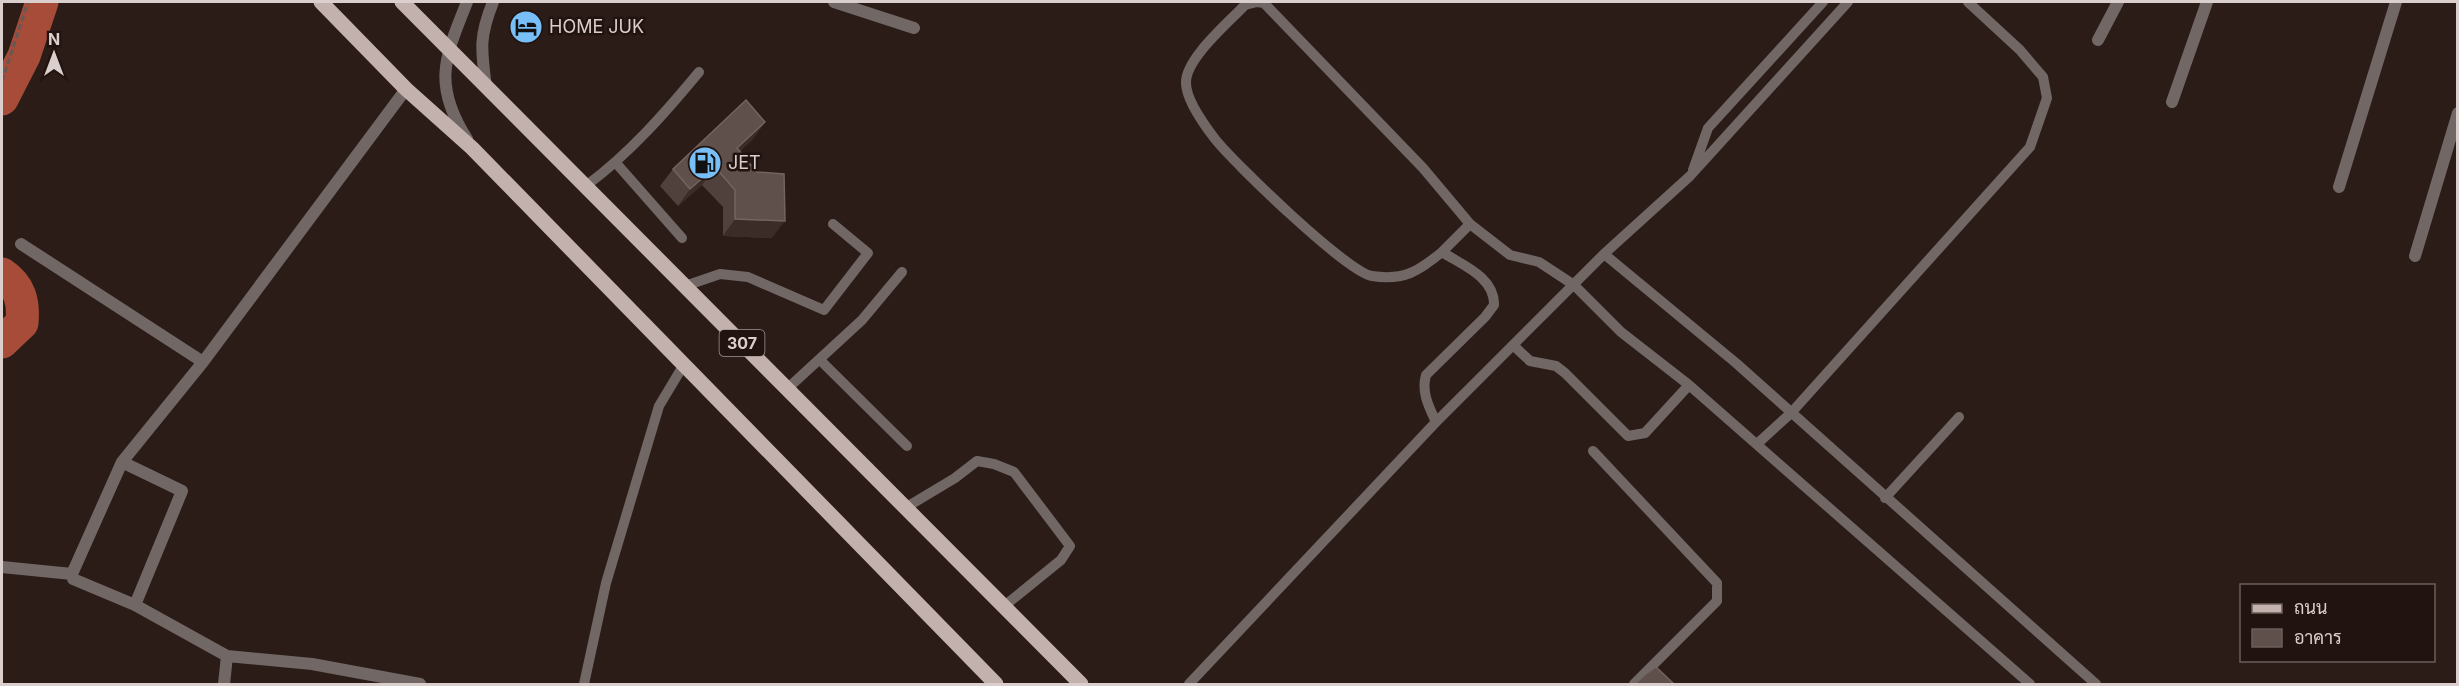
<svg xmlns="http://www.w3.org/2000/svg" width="2459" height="686" viewBox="0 0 2459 686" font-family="Inter,Sarabun,sans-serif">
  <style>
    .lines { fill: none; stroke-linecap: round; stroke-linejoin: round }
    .river { stroke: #a64c38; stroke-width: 33 }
    .path { stroke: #665955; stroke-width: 3; stroke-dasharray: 6 3; stroke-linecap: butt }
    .lane { stroke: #716866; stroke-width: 10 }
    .street { stroke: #716866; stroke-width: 12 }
    .primary { stroke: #c3b1ad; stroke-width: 15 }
    .wall { fill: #51413d }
    .shaded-wall { fill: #3c2c28 }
    .building { fill: #60504c; stroke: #736460; stroke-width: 1.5 }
    .labels { text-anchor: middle; stroke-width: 5; stroke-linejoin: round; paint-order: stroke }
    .shield { fill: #21130f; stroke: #a29793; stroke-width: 1.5 }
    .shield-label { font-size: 16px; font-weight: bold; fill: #dacfcc }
    .poi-label { font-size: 18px; fill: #dacfcc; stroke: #21130f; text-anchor: start }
  </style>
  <rect width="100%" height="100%" fill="#2b1c18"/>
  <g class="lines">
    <!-- river -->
    <path class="river" d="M2 99 24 56 42 2
      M2 274C20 286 24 302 22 323L2 342"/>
    <!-- path -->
    <path class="path" d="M2 81 28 2
      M2 289V293"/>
    <!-- lane -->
    <path class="lane" d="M616 163 682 238
      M1693 170 1708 128 1823 2
      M587 185C630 153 665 113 699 72
      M1442 252 1470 224
      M1604 254 1736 363 2096 684
      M685 286 720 274 748 277 824 310 868 253 833 224
      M1514 346 1530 361 1556 366 1565 373 1628 436 1645 433 1689 385
      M820 360 907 446
      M787 389 862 320 902 272
      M1436 422C1429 407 1421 392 1426 375L1485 317 1494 305C1495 277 1462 265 1442 252 1419 271 1404 281 1372 276 1348 273 1234 163 1215 139 1205 126 1186 100 1186 83 1185 59 1228 23 1245 5L1257 2 1264 3 1423 168 1470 224 1510 255 1539 262 1574 285 1621 332 1689 385 2030 684
      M1757 444 1791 413 2030 147 2047 98 2043 77 2020 50 1968 2
      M1593 451 1717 583V601L1634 684
      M1885 498 1959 417
      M905 508 955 478 977 461 994 464 1014 472 1070 546 1061 560 1003 607
      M584 684 606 583 659 406 683 366
      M1189 684 1436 422 1604 254 1690 176 1848 2"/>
    <!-- street -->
    <path class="street" d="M834 2 914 28
      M2098 40 2118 2
      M486 87C481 49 479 37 493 2
      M406 89 203 362 122 462 72 574 73 579 135 605 227 656 312 664 420 684
      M2172 102 2207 2
      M467 139C432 84 445 57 467 2
      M2339 187 2396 2
      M21 244 203 362
      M2415 256 2458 113
      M122 462 182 491 135 605
      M2 567 72 574
      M224 684 227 656"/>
    <!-- primary -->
    <path class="primary" d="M321 2 406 89 472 148 996 684
      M402 2 1081 684"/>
  </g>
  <!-- wall -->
  <path class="wall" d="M765 122 752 140 740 151 772 238 723 236V207L702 185 678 206 660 186 673 169Z"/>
  <!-- shaded-wall -->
  <path class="shaded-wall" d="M765 122 752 140 725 165 737 148Z
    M715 167 702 185 678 206 690 189Z
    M735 219 785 221 772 238 723 236Z"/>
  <!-- building -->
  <path class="building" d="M746 100 765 122 737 148 757 172 784 174 785 221 735 219V190L715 167 690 189 673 169Z
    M1656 667 1674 684H1635L1646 674Z"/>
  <!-- icons -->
  <defs>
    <symbol id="hotel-disc" viewBox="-11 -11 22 22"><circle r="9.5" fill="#78bff8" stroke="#21130f"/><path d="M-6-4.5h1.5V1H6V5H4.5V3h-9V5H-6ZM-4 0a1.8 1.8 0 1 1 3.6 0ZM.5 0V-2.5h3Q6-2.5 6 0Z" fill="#111"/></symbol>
    <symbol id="fuel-disc" viewBox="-11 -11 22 22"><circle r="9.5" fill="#78bff8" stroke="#21130f"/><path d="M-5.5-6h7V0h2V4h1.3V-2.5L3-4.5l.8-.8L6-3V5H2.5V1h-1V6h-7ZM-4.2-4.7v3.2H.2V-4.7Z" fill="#111"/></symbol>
  </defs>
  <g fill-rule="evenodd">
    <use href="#hotel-disc" x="507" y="8" width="38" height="38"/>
    <use href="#fuel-disc" x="686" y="144" width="38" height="38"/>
  </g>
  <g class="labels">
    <!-- shield labels -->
    <rect class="shield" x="719.5" y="330" width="45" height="26" rx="4.5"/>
    <g class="shield-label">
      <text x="742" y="349">307</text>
    </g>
    <!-- poi labels -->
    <g class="poi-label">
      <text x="549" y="33">HOME JUK</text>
      <text x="728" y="169">JET</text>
    </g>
  </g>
  <!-- border -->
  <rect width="2459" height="686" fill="none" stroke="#dacfcc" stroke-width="6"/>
  <!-- legend -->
  <rect x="2240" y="584" width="195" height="78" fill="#21130f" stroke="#6b5e5b" stroke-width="1.5"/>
  <rect x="2252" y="604" width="30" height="9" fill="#c3b1ad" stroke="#6b5e5b" stroke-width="1.5"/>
  <text x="2294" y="614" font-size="18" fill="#dacfcc">ถนน</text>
  <rect x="2252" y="629" width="30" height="18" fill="#60504c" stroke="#6b5e5b" stroke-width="1.5"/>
  <text x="2294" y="644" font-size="18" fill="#dacfcc">อาคาร</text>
  <!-- north arrow -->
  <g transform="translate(54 54)" stroke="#21130f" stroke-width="4.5" paint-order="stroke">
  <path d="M0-4.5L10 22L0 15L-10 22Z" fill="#dacfcc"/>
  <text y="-9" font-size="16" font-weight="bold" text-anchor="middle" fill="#dacfcc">N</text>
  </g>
</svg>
